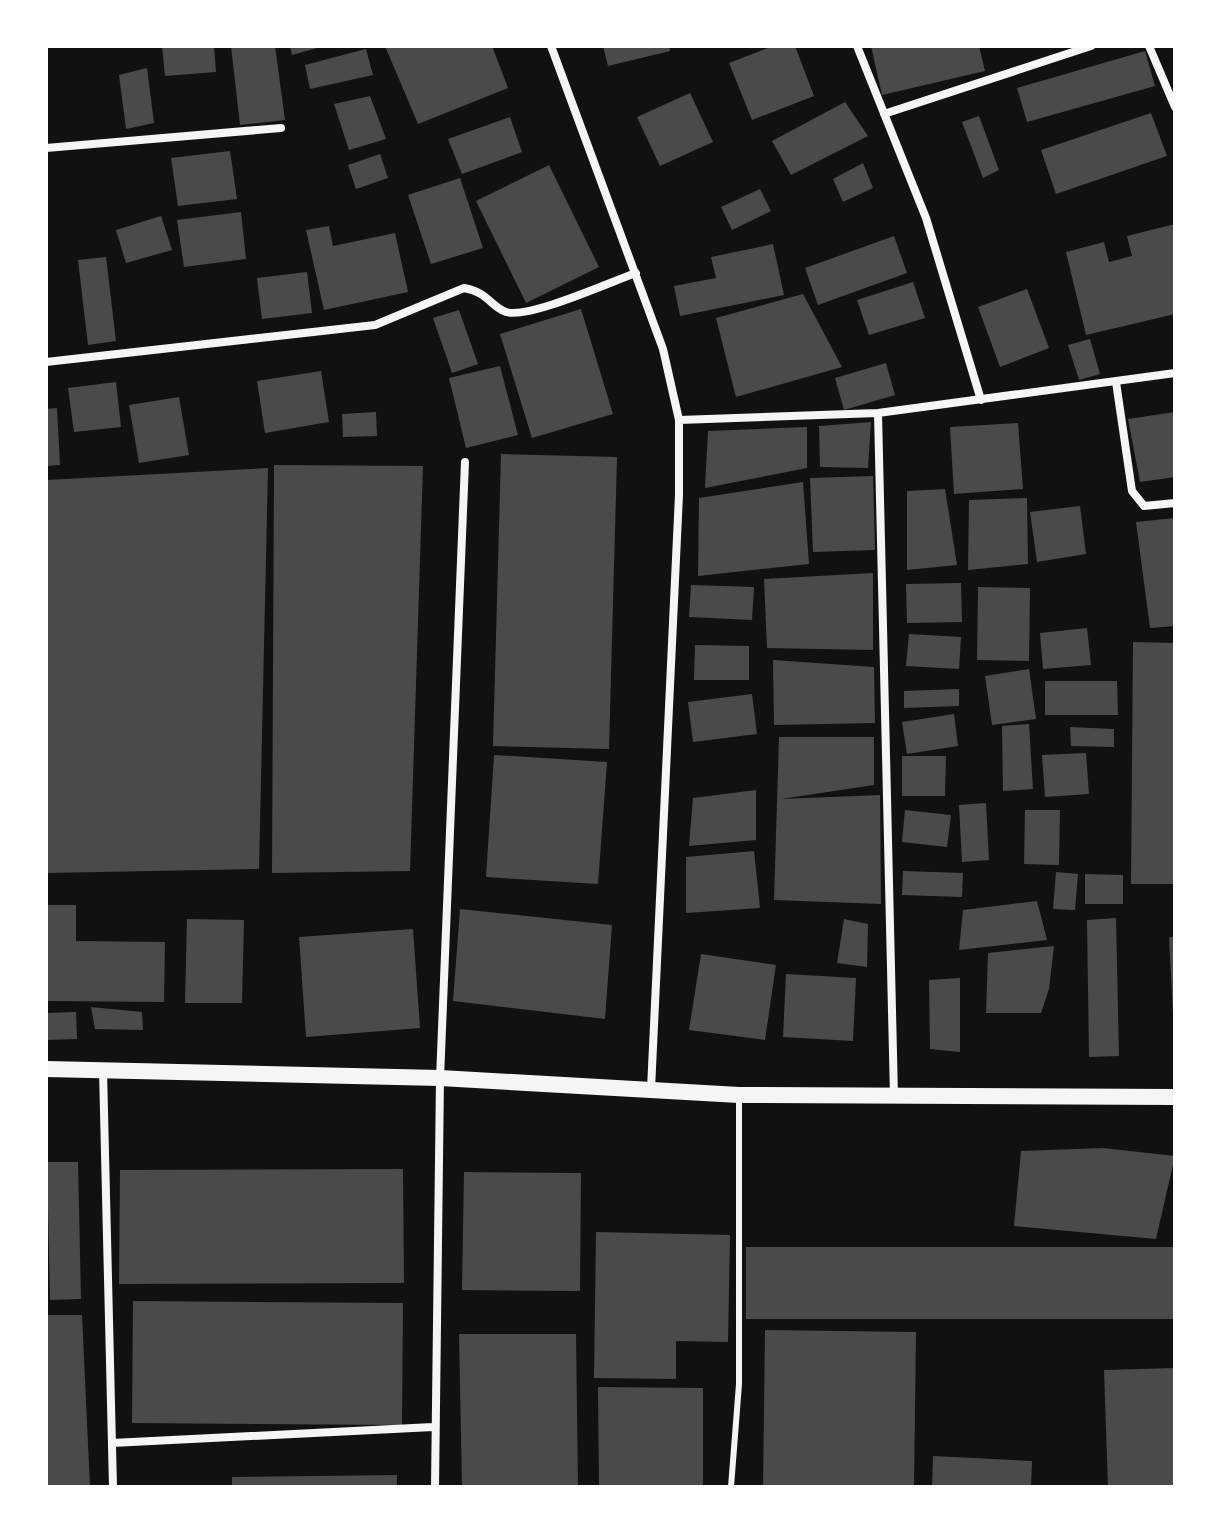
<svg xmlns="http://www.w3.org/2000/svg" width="1221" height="1533" viewBox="0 0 1221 1533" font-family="Rubik,sans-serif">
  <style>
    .building { fill: #4a4a4a }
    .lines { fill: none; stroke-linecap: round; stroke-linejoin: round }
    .service { stroke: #f5f5f5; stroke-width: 6 }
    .minor { stroke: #f5f5f5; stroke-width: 8 }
    .secondary { stroke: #f5f5f5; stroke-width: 16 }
  </style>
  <rect width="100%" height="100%" fill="#111"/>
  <!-- building -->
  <path class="building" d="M162 46H214L216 72 165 76Z
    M231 46H275L285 120 240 125Z
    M290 46H321V47L292 55Z
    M385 46H492L508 88 418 124Z
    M603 46H669L670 51 608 66Z
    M773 46H795L814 96 752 120 729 63Z
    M871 46H979L985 71 882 95Z
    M366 49 373 75 310 89 305 65Z
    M1145 51 1155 86 1027 122 1017 88Z
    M147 68 154 123 126 129 119 75Z
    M690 93 713 142 660 166 637 117Z
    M370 96 386 139 349 150 334 104Z
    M845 102 868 136 791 175 772 141Z
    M1151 113 1167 156 1056 194 1041 150Z
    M979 116 999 170 983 178 962 122Z
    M510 117 522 152 462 174 448 139Z
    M230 151 237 199 178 206 171 158Z
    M380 154 388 178 356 189 348 165Z
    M863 163 873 188 843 202 833 179Z
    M549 165 599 267 526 303 476 201Z
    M460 178 483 248 431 264 408 195Z
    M760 189 771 211 732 230 721 207Z
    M241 212 246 259 184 267 177 220Z
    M161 216 172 250 126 263 116 230Z
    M1175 224V314L1086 335 1066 252 1104 242 1109 262 1132 256 1127 236Z
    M329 226 333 246 395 233 408 292 324 310 306 230Z
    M894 236 907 273 818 305 805 268Z
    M773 244 784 295 680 316 674 286 716 278 711 257Z
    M106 257 116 341 88 345 78 260Z
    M307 272 312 313 262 319 257 278Z
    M913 282 925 318 869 335 857 300Z
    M1027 289 1049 348 1000 367 978 307Z
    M803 294 842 367 736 397 716 318Z
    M581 309 613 414 532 438 500 334Z
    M459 310 478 364 452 373 433 318Z
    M1090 339 1100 374 1079 380 1068 345Z
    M886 363 895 395 844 410 835 378Z
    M500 366 518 435 466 448 449 378Z
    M321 371 329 422 265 433 257 381Z
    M116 382 121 427 74 432 68 388Z
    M179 397 189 455 139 463 129 405Z
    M57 408 60 465 46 466V409Z
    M376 412 377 436 343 437 342 414Z
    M1175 412V477L1140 482 1128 419Z
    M871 422 868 468 820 467 819 426Z
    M1018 423 1023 489 954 494 950 427Z
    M807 427V468L705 488 708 431Z
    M501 454 617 457 609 749 493 746Z
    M274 465 423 466 410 871 272 873Z
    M268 468 259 869 46 873V480Z
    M873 476 875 550 813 552 810 478Z
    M803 482 809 564 698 576 699 498Z
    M945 489 957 565 907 570V491Z
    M1027 498 1028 564 968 570 969 500Z
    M1080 506 1086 554 1037 562 1030 512Z
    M1175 518V626L1150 628 1136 522Z
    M873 573V650L767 648 764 579Z
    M961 583 962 622 907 623 906 584Z
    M691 585 754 587 752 620 689 617Z
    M978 587 1030 588 1029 661 977 660Z
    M1087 628 1091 665 1043 669 1040 633Z
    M909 634 961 637 959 669 906 666Z
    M1133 642 1175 643V884H1131Z
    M695 645 749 646V680H694Z
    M773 660 874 667 875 723 774 725Z
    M1029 669 1036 719 992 725 985 676Z
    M1045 681H1117L1118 715H1045Z
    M959 689V706L904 708V691Z
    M752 694 757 734 693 742 688 702Z
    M954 714 958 746 907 754 902 722Z
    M1029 724 1033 789 1003 791 1002 726Z
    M1070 727 1114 729V747L1071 746Z
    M779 737H874V785L781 799 880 795 881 904 774 900Z
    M1086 753 1089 794 1045 797 1042 755Z
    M494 755 607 762 598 884 486 877Z
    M902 756H946L945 796H902Z
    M756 790V840L689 846 693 798Z
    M986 803 989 860 962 862 959 805Z
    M905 810 951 815 947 847 902 842Z
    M1025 810H1060L1059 865 1024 864Z
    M754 851 760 908 686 913V857Z
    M903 871 963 873 962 897 902 895Z
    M1056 872 1078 874 1075 910 1053 909Z
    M1085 874 1123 875V904H1085Z
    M1037 901 1047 940 959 950 963 910Z
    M46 905H76V941L165 942 164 1002 46 1001Z
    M460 909 612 925 605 1019 453 1001Z
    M1116 918 1119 1056 1089 1057 1087 920Z
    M187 919 244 920 242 1003H185Z
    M844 919 868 924 867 967 837 963Z
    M413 929 420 1028 306 1037 299 937Z
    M1169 937H1175V1015H1173Z
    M1054 946 1049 989 1041 1013H986L988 953Z
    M701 954 776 965 765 1040 689 1030Z
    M786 974 856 978 853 1041 783 1037Z
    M960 978V1052L930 1049 929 980Z
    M91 1007 142 1012 143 1030 95 1029Z
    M76 1012 77 1039 46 1040V1013Z
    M1103 1148 1175 1156 1156 1239 1014 1226 1021 1151Z
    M47 1162H78L81 1299 50 1300Z
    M403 1169 404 1283 119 1284 120 1170Z
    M464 1172 581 1173 580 1291 462 1290Z
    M596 1232 730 1235 728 1342 676 1341V1379L594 1378Z
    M746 1247H1175V1319H746Z
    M133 1301 403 1303 402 1425 132 1423Z
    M46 1315H82L90 1487H46Z
    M765 1330 916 1332 914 1487H763Z
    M459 1334H576L578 1487H462Z
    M1175 1368V1487H1108L1104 1370Z
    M598 1387 703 1388V1487H599Z
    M933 1456 1032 1461 1031 1487H932Z
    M397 1475V1487H232V1477Z"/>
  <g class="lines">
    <!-- service -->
    <path class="service" d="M731 1487 739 1384V1098"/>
    <!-- minor -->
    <path class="minor" d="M551 46 663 349 679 420V495L651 1089
      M857 46 926 218 981 400
      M1149 46 1175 107
      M884 114 1091 46
      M46 148 281 128
      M46 362 375 325 464 288C488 292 491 307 506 312 529 319 610 282 636 273
      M1116 382 1132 491 1144 506 1175 503
      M878 413 894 1096
      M679 420 878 413 1175 373
      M103 1070 113 1487
      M112 1443 433 1427
      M435 1487 440 1078 465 462"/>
    <!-- secondary -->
    <path class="secondary" d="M46 1069 440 1078 739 1095 1175 1097"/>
  </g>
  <!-- border -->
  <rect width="1221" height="1533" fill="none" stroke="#ffffff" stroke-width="96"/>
</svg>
